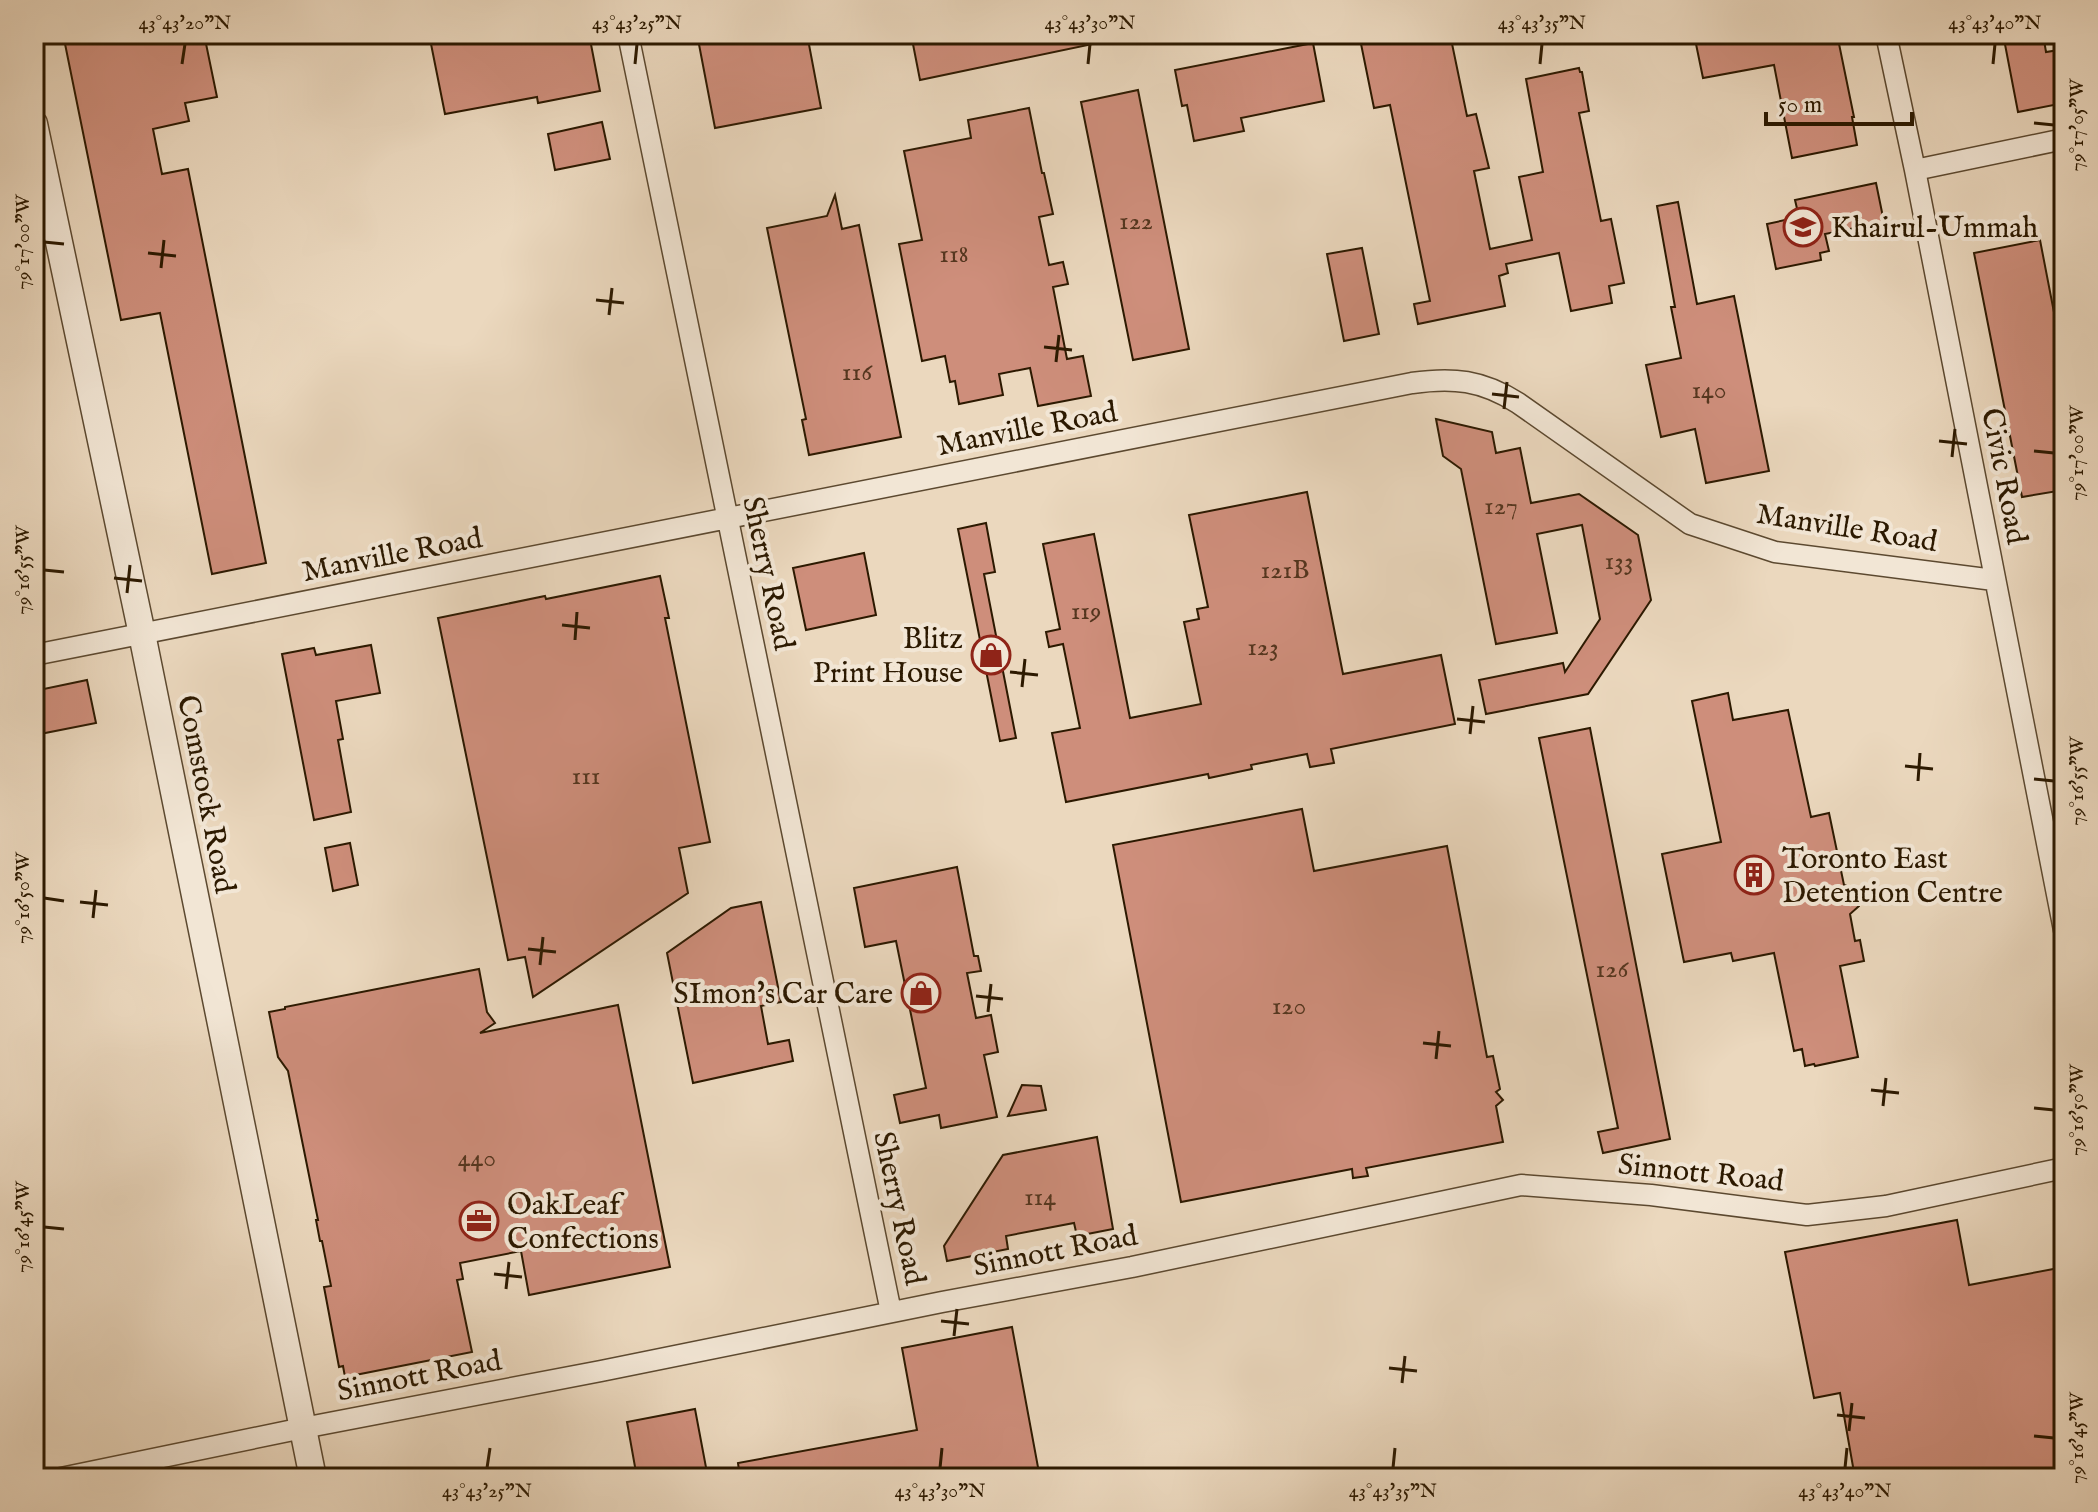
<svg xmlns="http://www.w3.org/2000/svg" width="2098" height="1512" viewBox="0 0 2098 1512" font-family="'IM FELL English',serif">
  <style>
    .building { fill: #ce8e7b; stroke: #2c1900; stroke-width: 2 }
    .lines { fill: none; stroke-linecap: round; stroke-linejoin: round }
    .minor-casing { stroke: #5c4930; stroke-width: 23 }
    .tertiary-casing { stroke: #5c4930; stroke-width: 29 }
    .minor { stroke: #f2e6d5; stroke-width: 20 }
    .tertiary { stroke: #f2e6d5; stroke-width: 26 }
    .ticks { fill: none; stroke: #2c1900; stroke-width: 3 }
    .labels { text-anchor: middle; stroke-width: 8; stroke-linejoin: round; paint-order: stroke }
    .number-label { font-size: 26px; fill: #54361f }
    .poi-label { font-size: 30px; fill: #2c1900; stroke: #f2e6d5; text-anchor: start }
    .street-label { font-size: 30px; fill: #2c1900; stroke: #f2e6d5 }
    .neatline { fill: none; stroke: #2c1900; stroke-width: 3 }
    .ticks-label { font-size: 20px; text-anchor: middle; fill: #2c1900 }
  </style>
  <rect width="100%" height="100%" fill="#ebd8be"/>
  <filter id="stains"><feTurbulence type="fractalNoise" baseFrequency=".0025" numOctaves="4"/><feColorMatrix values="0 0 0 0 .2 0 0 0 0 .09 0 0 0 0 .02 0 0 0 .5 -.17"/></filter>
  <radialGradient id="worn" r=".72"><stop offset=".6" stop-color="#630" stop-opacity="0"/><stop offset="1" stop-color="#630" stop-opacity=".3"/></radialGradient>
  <!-- building -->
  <path class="building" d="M63 34H204L217 97 185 103 189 121 153 129 162 174 188 169 266 563 212 574 160 313 121 320Z
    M429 34H589L600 91 538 103 537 97 445 114Z
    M697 34H807L821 108 715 128Z
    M911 34H1107V41L920 80Z
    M1359 34H1450L1467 116 1476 114 1489 168 1474 171 1490 249 1532 240 1519 177 1543 172 1526 79 1579 68 1580 72H1582L1589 111 1579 113 1601 221 1611 219 1624 283 1609 286 1612 303 1571 311 1559 253 1506 264 1508 273 1499 276 1505 306 1418 324 1414 304 1430 301 1390 105 1374 108Z
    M1746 34H1837L1854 117H1852L1857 145 1792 158 1774 65 1703 78 1696 44Z
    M2003 34H2043L2046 52 2059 50 2062 67H2059L2064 103 2018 112Z
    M1313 43 1324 101 1241 118 1244 131 1194 141 1187 105 1182 106 1175 70Z
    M1138 90 1189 349 1133 360 1081 102Z
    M1029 108 1042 173H1044L1053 214 1039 217 1049 265 1063 262 1068 284 1053 287 1067 359 1083 356 1091 396 1038 406 1030 368 999 374 1003 395 959 404 955 381 950 382 945 356 922 361 899 244 922 240 904 151 971 138 968 120Z
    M602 122 610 159 555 170 548 134Z
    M1876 183 1884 222 1825 234 1829 251 1820 253 1821 260 1776 269 1767 224 1799 217 1795 200Z
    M835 195 842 229 859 225 901 437 809 455 802 420 806 419 767 228 827 216Z
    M1678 202 1697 304 1734 296 1769 471 1706 483 1695 429 1661 437 1646 365 1681 358 1671 307H1675L1657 206Z
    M2040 240 2064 364V490L2022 497 1974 253Z
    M1362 248 1379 334 1344 341 1327 254Z
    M1436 419 1492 432 1496 453 1520 448 1531 503 1579 494 1638 535 1651 600 1588 694 1486 714 1479 680 1563 663 1565 672 1600 619 1582 525 1537 534 1557 633 1496 644 1461 469 1443 456Z
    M1307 492 1343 674 1441 655 1455 724 1331 749 1334 763 1310 767 1307 754 1251 765 1252 769 1209 778 1208 774 1066 802 1052 733 1080 728 1063 644 1049 647 1046 632 1060 629 1043 544 1094 534 1130 718 1201 704 1184 622 1199 619 1197 609 1208 607 1189 515Z
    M986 523 995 572 984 574 1016 738 1000 741 958 529Z
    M864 553 876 615 806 630 793 568Z
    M660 576 669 618H665L710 842 679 848 688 893 533 997 525 957 508 960 438 618 545 596 546 599Z
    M371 645 380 693 336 701 343 739 338 740 351 812 314 820 282 654 314 648 316 655Z
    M87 680 96 723 40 734 34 705V691Z
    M1728 693 1733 720 1788 710 1811 817 1829 813 1844 885 1854 888 1859 895V906L1850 914 1855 941 1860 940 1864 961 1840 966 1858 1057 1815 1066 1814 1064 1805 1066 1802 1049 1794 1051 1774 953 1733 961 1731 953 1684 962 1662 854 1721 842 1692 701Z
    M1590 728 1670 1139 1603 1153 1598 1132 1618 1128 1539 738Z
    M1302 809 1314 871 1447 846 1487 1057 1493 1056 1500 1089 1496 1092 1503 1100 1496 1106 1503 1142 1366 1168 1368 1176 1353 1178 1352 1169 1181 1202 1113 845Z
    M350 843 358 885 333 891 325 848Z
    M957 867 974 956H978L981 971 967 973 976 1018 991 1015 998 1052 984 1055 997 1117 941 1128 939 1115 900 1123 894 1095 926 1088 896 941 865 947 854 888Z
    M761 902 781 1002 761 1006 768 1044 789 1040 793 1061 693 1083 667 953 731 908Z
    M479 969 487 1012 495 1023 480 1033 618 1005 670 1267 529 1295 521 1251 460 1263 463 1279 457 1280 472 1352 345 1377 343 1366 339 1367 324 1287 331 1286 322 1241H320L316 1220H318L288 1071 278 1057 269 1012 285 1009V1007Z
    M1022 1085 1041 1086 1046 1110 1008 1116Z
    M1097 1137 1113 1229 1077 1236 1074 1223 1006 1236 1008 1249 947 1261 944 1246 1003 1155Z
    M1957 1220 1969 1285 2064 1267V1478H1855L1840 1393 1814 1398 1785 1252Z
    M1012 1327 1040 1478H740L738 1463 917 1430 902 1348Z
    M695 1409 708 1478H637L627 1422Z"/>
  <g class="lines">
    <defs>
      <path id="minor" d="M628 34 891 1312
        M1886 34 1915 170 2064 930
        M1915 170 2064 139
        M34 655 1412 383C1453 377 1482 380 1518 403L1690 524 1775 552 1994 580
        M61 1478 303 1428 601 1371 942 1302 1132 1267 1521 1185 1651 1195 1807 1215 1886 1206 2064 1168"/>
      <path id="tertiary" d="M34 124 142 634 313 1478"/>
    </defs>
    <!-- minor casing -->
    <use href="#minor" class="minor-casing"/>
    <!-- tertiary casing -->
    <use href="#tertiary" class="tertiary-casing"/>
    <!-- minor -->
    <use href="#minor" class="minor"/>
    <!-- tertiary -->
    <use href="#tertiary" class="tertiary"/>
  </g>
  <!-- ticks -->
  <path class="ticks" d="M182 64 185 44M635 64 637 44M1088 64 1090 44M1540 64 1542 44M1993 64 1995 44M2034 123 2054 125M44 242 64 244M148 253 176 256M161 268 164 240M596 300 624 303M609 315 612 288M1044 347 1072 350M1056 362 1059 335M1492 394 1519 397M1504 409 1507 382M1939 441 1967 444M2034 451 2054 453M1952 457 1955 429M44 570 64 572M114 578 142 581M127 593 130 565M562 625 590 628M575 640 577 612M1010 672 1038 675M1022 687 1025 659M1457 719 1485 722M1470 734 1473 706M1905 766 1933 769M2034 779 2054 781M1918 781 1920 753M44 898 64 901M80 902 108 905M93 918 96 890M528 949 556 952M540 965 543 937M976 996 1003 999M988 1012 991 984M1423 1043 1451 1046M1436 1059 1439 1031M1871 1090 1899 1093M1883 1106 1886 1078M2034 1108 2054 1110M44 1227 64 1229M494 1274 522 1277M506 1289 509 1262M941 1321 969 1324M954 1336 957 1309M1389 1368 1417 1371M1402 1383 1405 1356M1837 1415 1865 1418M1849 1431 1852 1403M2034 1436 2054 1438M487 1468 490 1448M940 1468 942 1448M1393 1468 1395 1448M1845 1468 1847 1448"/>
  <!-- icons -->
  <defs>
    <symbol id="school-ring" viewBox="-11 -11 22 22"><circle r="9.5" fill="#f2e6d5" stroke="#8f2418" stroke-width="1.5"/><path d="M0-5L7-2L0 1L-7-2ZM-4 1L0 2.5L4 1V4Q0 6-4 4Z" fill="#8f2418"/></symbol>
    <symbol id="shop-ring" viewBox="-11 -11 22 22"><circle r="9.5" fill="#f2e6d5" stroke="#8f2418" stroke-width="1.5"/><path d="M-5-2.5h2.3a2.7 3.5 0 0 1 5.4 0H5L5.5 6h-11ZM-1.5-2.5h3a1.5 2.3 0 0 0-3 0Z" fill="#8f2418"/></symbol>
    <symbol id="building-ring" viewBox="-11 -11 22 22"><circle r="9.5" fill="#f2e6d5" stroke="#8f2418" stroke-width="1.5"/><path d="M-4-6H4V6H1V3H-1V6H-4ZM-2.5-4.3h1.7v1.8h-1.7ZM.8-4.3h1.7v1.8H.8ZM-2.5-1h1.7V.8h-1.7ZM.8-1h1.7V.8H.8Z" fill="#8f2418"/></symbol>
    <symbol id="office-ring" viewBox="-11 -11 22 22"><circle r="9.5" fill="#f2e6d5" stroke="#8f2418" stroke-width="1.5"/><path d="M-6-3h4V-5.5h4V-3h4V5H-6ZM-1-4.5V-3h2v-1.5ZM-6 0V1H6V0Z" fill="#8f2418"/></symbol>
  </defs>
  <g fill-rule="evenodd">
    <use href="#school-ring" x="1781" y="205" width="44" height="44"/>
    <use href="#shop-ring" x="969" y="633" width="44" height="44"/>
    <use href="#building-ring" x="1732" y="853" width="44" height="44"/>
    <use href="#shop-ring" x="899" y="971" width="44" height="44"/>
    <use href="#office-ring" x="457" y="1199" width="44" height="44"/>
  </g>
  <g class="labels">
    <!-- number labels -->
    <g class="number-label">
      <text x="1136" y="229">122</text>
      <text x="954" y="262">118</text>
      <text x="857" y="380">116</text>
      <text x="1709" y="398">140</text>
      <text x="1501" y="514">127</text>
      <text x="1619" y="569">133</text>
      <text x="1285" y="578">121B</text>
      <text x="1086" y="619">119</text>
      <text x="1263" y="655">123</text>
      <text x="586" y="784">111</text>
      <text x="1612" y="977">126</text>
      <text x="1289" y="1014">120</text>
      <text x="477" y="1166">440</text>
      <text x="1040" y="1205">114</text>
    </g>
    <!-- poi labels -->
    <g class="poi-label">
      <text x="1831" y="237">Khairul-Ummah</text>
      <text x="963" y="648" text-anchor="end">Blitz<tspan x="963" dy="34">Print House</tspan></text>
      <text x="1782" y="868">Toronto East<tspan x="1782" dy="34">Detention Centre</tspan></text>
      <text x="893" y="1003" text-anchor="end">SImon's Car Care</text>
      <text x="507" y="1214">OakLeaf<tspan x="507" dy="34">Confections</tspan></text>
    </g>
    <!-- street labels -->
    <g class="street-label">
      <text transform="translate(1027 428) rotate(-11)" y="10">Manville Road</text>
      <text transform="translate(2005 476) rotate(79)" y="10">Civic Road</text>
      <text transform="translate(1847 527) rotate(9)" y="10">Manville Road</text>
      <text transform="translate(392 554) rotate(-11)" y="10">Manville Road</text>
      <text transform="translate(769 573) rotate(78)" y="10">Sherry Road</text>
      <text transform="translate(207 794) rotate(79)" y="10">Comstock Road</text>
      <text transform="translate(1701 1172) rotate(6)" y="10">Sinnott Road</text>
      <text transform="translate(900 1208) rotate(78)" y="10">Sherry Road</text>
      <text transform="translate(1055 1250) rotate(-11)" y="10">Sinnott Road</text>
      <text transform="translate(419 1375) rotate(-11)" y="10">Sinnott Road</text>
    </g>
  </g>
  <!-- margin -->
  <rect width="2098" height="1512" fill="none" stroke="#ebd8be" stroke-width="88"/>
  <!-- scale -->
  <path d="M1766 112v12h146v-12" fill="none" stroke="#2c1900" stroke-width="4"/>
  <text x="1778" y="112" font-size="24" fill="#2c1900" stroke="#f2e6d5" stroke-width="6" paint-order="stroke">50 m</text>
  <rect x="44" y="44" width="2010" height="1424" class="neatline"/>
  <g class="ticks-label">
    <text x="185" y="29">43°43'20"N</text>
    <text x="637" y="29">43°43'25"N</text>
    <text x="1090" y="29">43°43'30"N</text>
    <text x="1542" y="29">43°43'35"N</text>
    <text x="1995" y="29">43°43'40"N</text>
    <text transform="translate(2076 125) rotate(-90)" y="7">79°17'05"W</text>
    <text transform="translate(22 242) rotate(-90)" y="7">79°17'00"W</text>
    <text transform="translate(2076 453) rotate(-90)" y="7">79°17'00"W</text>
    <text transform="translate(22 570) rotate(-90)" y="7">79°16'55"W</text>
    <text transform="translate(2076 781) rotate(-90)" y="7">79°16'55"W</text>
    <text transform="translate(22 898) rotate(-90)" y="7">79°16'50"W</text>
    <text transform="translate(2076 1110) rotate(-90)" y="7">79°16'50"W</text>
    <text transform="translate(22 1227) rotate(-90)" y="7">79°16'45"W</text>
    <text transform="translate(2076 1438) rotate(-90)" y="7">79°16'45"W</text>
    <text x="487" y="1497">43°43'25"N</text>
    <text x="940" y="1497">43°43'30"N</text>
    <text x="1393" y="1497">43°43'35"N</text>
    <text x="1845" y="1497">43°43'40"N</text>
  </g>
  <rect width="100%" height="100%" filter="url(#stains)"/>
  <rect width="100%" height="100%" fill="url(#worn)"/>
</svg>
